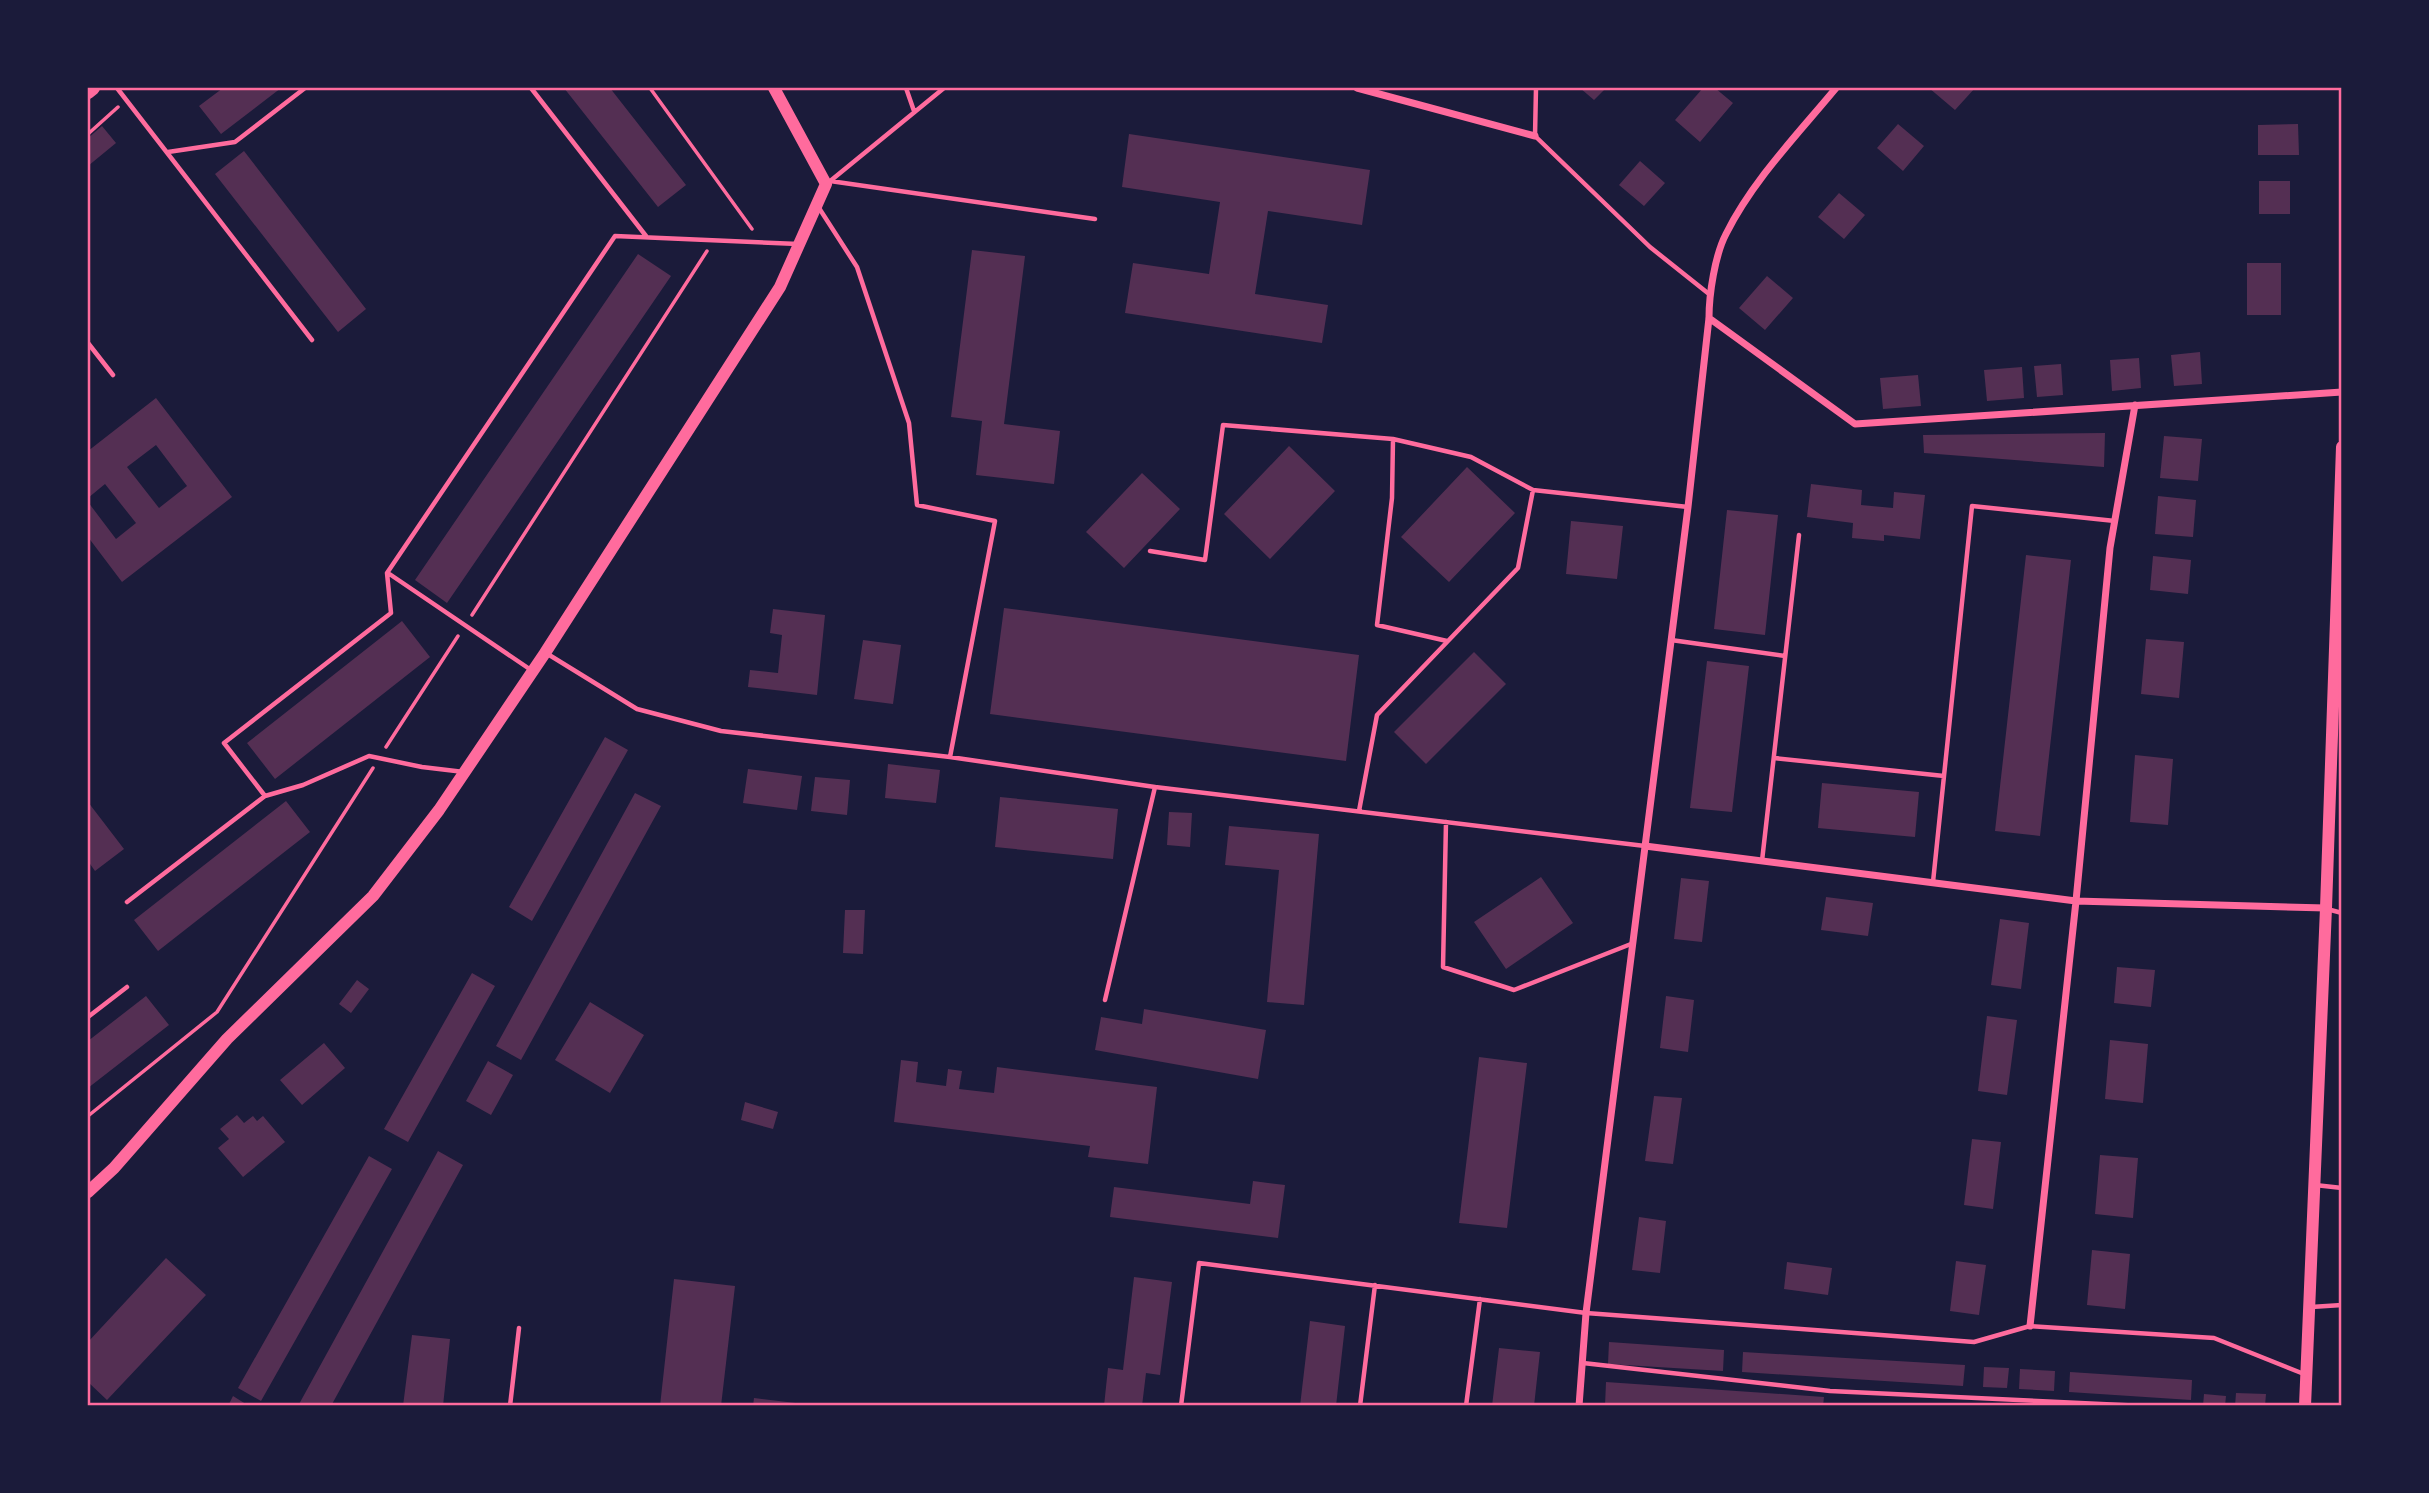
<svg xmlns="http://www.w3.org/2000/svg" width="2429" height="1493" viewBox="0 0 2429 1493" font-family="'Work Sans',sans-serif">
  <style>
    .building { fill: #542f53; fill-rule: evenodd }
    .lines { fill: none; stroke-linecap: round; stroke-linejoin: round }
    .path { stroke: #ff6b9d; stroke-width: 3.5 }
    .service { stroke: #ff6b9d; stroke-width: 4.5 }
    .minor { stroke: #ff6b9d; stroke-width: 7 }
    .tertiary { stroke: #ff6b9d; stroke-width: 12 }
    .secondary { stroke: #ff6b9d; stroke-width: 14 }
    .neatline { fill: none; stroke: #ff6b9d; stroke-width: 2.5 }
  </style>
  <rect width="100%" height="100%" fill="#1b1b3a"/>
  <!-- building -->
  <path class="building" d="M223 88H281L221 134 199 106Z
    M564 88H610L686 185 658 207Z
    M1580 88H1606L1594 100Z
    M1703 88H1715L1733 103 1700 142 1675 120Z
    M1929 88H1975L1955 110Z
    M1898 124 1924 146 1903 171 1877 148Z
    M2298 124 2299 155H2258V125Z
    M102 126 116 143 88 166V138Z
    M1129 134 1370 170 1362 225 1268 211 1255 294 1328 305 1322 343 1125 313 1133 263 1209 274 1220 202 1122 187Z
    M244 151 366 309 338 332 215 174Z
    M1640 161 1665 183 1644 206 1619 185Z
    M2259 181H2290V214H2259Z
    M1839 193 1865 215 1844 239 1818 217Z
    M972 250 1025 256 1004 424 1060 431 1054 484 976 475 982 421 951 417Z
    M638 254 671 276 447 603 415 580Z
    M2247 263H2281V315H2247Z
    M1767 276 1793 298 1765 330 1739 308Z
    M2200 352 2202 384 2174 386 2171 355Z
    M2139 358 2141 388 2112 391 2110 360Z
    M2061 364 2063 395 2037 397 2034 366Z
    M2022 367 2024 398 1987 401 1984 370Z
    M1918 375 1921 406 1883 409 1880 378Z
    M156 398 232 497 122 582 88 537V502L116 539 136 523 105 484 88 498V451ZM156 445 187 486 159 508 127 467Z
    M2105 433 2104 467 1924 453 1923 435Z
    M2164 436 2202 439 2198 481 2160 478Z
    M1289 446 1335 491 1270 559 1224 514Z
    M1467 467 1515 513 1449 582 1401 537Z
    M1142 473 1180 509 1124 568 1086 532Z
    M1811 484 1862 490 1861 505 1893 508 1894 492 1925 495 1920 539 1884 535V541L1852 538 1853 523 1807 517Z
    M2158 496 2196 500 2193 537 2155 534Z
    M1727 510 1778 515 1765 635 1714 629Z
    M1571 521 1623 526 1617 579 1566 574Z
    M2026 555 2071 560 2040 836 1995 831Z
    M2153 556 2191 560 2188 594 2150 590Z
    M1004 608 1359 655 1346 761 990 714Z
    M773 609 825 615 817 695 748 687 750 670 778 673 782 635 770 633Z
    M402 621 430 657 275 779 247 743Z
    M2146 639 2184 642 2179 698 2141 694Z
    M863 640 901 645 893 704 854 699Z
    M1474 652 1506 684 1426 764 1394 732Z
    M1707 661 1749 666 1732 812 1690 808Z
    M605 737 628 750 532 921 509 907Z
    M2135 755 2173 759 2168 825 2130 822Z
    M888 764 940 770 936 803 885 798Z
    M748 769 802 776 797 810 743 803Z
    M815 777 850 780 847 815 811 811Z
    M1822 783 1919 792 1915 837 1818 828Z
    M635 793 661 806 521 1060 496 1046Z
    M1000 797 1118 809 1113 859 995 847Z
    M286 801 310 832 158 951 134 920Z
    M88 802 124 849 95 871 88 861Z
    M1169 812 1192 813 1190 847 1167 845Z
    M1229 826 1319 834 1304 1005 1267 1002 1279 870 1225 865Z
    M1541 877 1573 923 1506 969 1474 922Z
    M1681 878 1709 881 1702 942 1674 939Z
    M1826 897 1873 903 1868 936 1821 930Z
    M845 910H865L863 954 843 953Z
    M2000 919 2029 923 2021 989 1991 985Z
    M2117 967 2155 970 2151 1007 2114 1003Z
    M472 973 495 986 408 1142 384 1129Z
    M357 980 369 989 351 1013 339 1004Z
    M146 996 169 1025 88 1088V1041Z
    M1666 996 1694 1000 1688 1052 1660 1048Z
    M590 1002 644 1035 610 1093 555 1060Z
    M1144 1009 1266 1030 1258 1079 1095 1050 1101 1017 1142 1024Z
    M1987 1016 2017 1020 2007 1095 1978 1091Z
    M2110 1040 2148 1044 2143 1103 2105 1099Z
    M324 1043 345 1068 302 1105 280 1080Z
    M1479 1057 1527 1063 1507 1228 1459 1223Z
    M901 1060 918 1062 916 1082 946 1086 948 1069 962 1071 959 1089 994 1093 997 1067 1157 1087 1148 1164 1088 1157 1090 1146 894 1122Z
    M488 1061 513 1075 491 1115 466 1101Z
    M1654 1096 1682 1098 1673 1164 1645 1161Z
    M745 1102 778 1112 773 1129 741 1120Z
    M237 1115 244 1123 253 1116 257 1121 263 1116 285 1142 243 1177 218 1148 229 1139 220 1129Z
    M1972 1139 2001 1142 1993 1209 1964 1205Z
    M438 1151 463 1165 331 1406H298Z
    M2100 1155 2138 1158 2133 1218 2095 1214Z
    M369 1156 392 1169 261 1401 238 1388Z
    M1253 1181 1285 1185 1278 1238 1110 1217 1114 1187 1250 1204Z
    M1639 1217 1666 1221 1660 1273 1632 1270Z
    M2092 1250 2130 1254 2125 1309 2087 1305Z
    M166 1258 206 1295 107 1400 88 1382V1342Z
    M1956 1261 1986 1265 1979 1315 1950 1311Z
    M1787 1262 1832 1268 1828 1295 1784 1289Z
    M1134 1277 1172 1282 1160 1375 1146 1373 1142 1406H1104L1108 1368 1123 1370Z
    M674 1279 735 1286 721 1406H660Z
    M1310 1321 1345 1326 1336 1406H1300Z
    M412 1335 450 1339 443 1406H403Z
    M1609 1342 1724 1350 1723 1371 1608 1364Z
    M1499 1348 1540 1352 1534 1406H1492Z
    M1743 1352 1965 1365 1963 1386 1742 1372Z
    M1984 1367 2009 1368 2007 1388 1983 1387Z
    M2020 1369 2055 1371 2054 1391 2019 1389Z
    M2070 1372 2192 1380 2191 1400 2069 1392Z
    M1606 1382 1824 1397 1823 1406H1605Z
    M2236 1393 2266 1394 2265 1406H2235Z
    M2204 1394 2226 1396 2225 1406H2203Z
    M233 1396 249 1406H228Z
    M754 1398 804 1404V1406H753Z"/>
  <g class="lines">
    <!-- path -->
    <path class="path" d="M650 88 752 229
      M88 134 118 107
      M472 615 707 251
      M386 747 458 636
      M88 1116 217 1012 373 768"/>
    <!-- service -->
    <path class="service" d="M117 88 312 340
      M531 88 646 236
      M906 88 914 111
      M1536 88 1535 136 1650 247 1709 294
      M168 152 235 142 305 88
      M830 181 1095 219
      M829 182 944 88
      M819 208 857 267 909 423 917 505 995 521 950 757
      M88 343 113 375
      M1150 551 1205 560 1223 425 1393 439
      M388 573 531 670
      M1671 640 1785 656
      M1447 641 1377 625 1392 498 1393 439 1471 457 1533 490
      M546 653 637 709 721 731 950 757 1155 787 1645 846
      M1774 758 1944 776 1933 882
      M1944 776 1972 506 2115 521
      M265 796 224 743 391 613 387 573 615 236 798 244
      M1359 811 1377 715 1518 568 1533 490 1688 507
      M1446 822 1443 967 1514 990 1631 944
      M1762 861 1799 535
      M127 902 265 796 303 785 369 756 422 767 464 772
      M2327 909 2342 913
      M1105 1000 1155 787
      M88 1017 127 987
      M2315 1185 2342 1188
      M2311 1307 2342 1305
      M1583 1363 1830 1391 2144 1406
      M510 1406 519 1328
      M1168 1406H1176
      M1181 1406 1199 1263 1586 1313 1974 1342 2030 1326 2214 1338 2304 1374
      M1360 1406 1375 1285
      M1466 1406 1480 1299"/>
    <!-- minor -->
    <path class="minor" d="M1357 88 1535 136
      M1709 318 1855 424 2342 392
      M1645 846 2076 901 2326 908
      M2030 1326 2076 901 2110 548 2135 405
      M1579 1406 1586 1313 1688 507 1709 318C1709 294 1715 255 1726 234 1753 180 1798 134 1836 88"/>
    <!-- tertiary -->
    <path class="tertiary" d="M88 1192 114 1168 227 1039 373 896 439 810 545 653 780 287 826 184 774 88
      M2305 1406 2326 908 2342 447"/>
    <!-- secondary -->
    <path class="secondary" d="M88 92 93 88"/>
  </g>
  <!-- border -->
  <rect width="2429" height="1493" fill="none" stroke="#1b1b3a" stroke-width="178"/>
  <rect x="89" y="89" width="2251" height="1315" class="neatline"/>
</svg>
